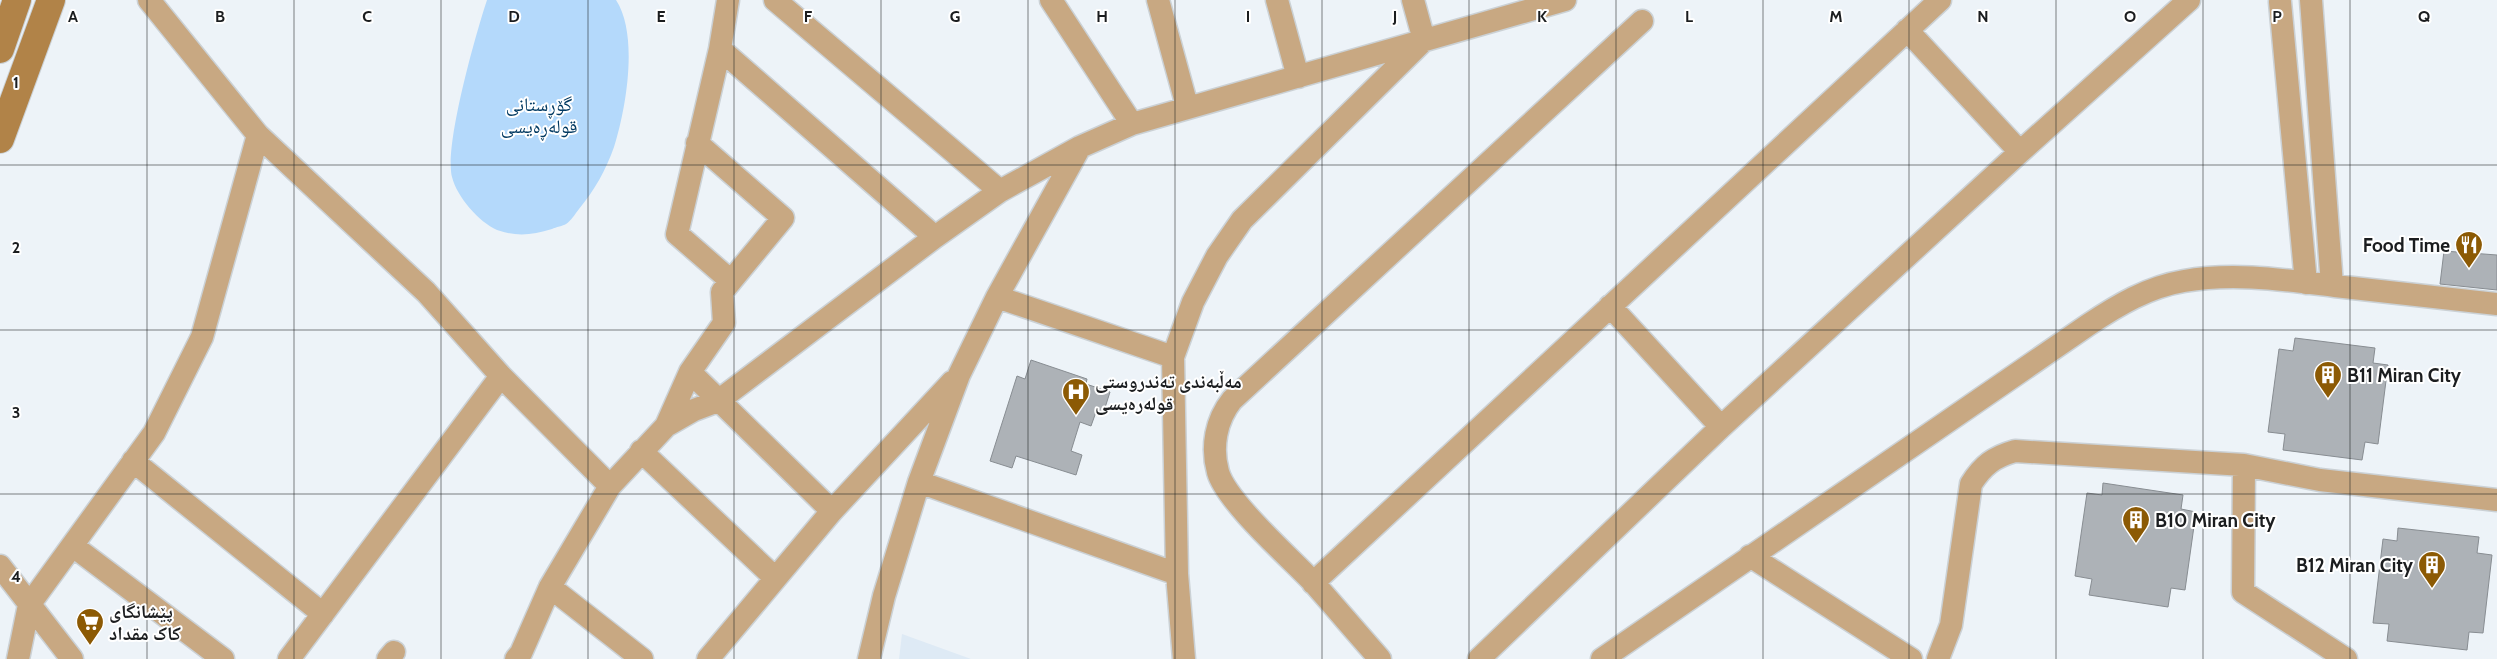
<svg xmlns="http://www.w3.org/2000/svg" width="2497" height="659" viewBox="0 0 2497 659" font-family="Cabin,'Noto Naskh Arabic',sans-serif">
  <style>
    .built { fill: #deeaf5 }
    .green { fill: #b4d9fb }
    .building { fill: #adb2b7; stroke: #888d92 }
    .lines { fill: none; stroke-linecap: round; stroke-linejoin: round }
    .street-casing { stroke: #cbd1d5; stroke-width: 25 }
    .secondary-casing { stroke: #cbd1d5; stroke-width: 30 }
    .street { stroke: #c8a882; stroke-width: 22 }
    .secondary { stroke: #b18348; stroke-width: 28 }
    .grid { fill: none; stroke: #1b1d1f; stroke-width: 1; stroke-opacity: 0.55 }
    .labels { text-anchor: middle; stroke-width: 4; stroke-linejoin: round; paint-order: stroke }
    .park-label { font-size: 19px; fill: #003961; stroke: #fff }
    .poi-label { font-size: 19px; font-weight: bold; fill: #1b1d1f; stroke: #fff; text-anchor: start }
    .grid-label { font-size: 16px; text-anchor: middle; font-weight: bold; fill: #1b1d1f; stroke: #fff; stroke-width: 4; stroke-linejoin: round; paint-order: stroke }
  </style>
  <rect width="100%" height="100%" fill="#edf3f8"/>
  <!-- built -->
  <path class="built" d="M902 634 971 659H899Z"/>
  <!-- green -->
  <path class="green" d="M487 0H616C639 35 626 109 614 147 606 170 594 191 579 209 575 214 571 221 566 224 563 226 556 227 552 229 532 235 517 237 497 230 479 222 457 197 452 177 444 146 476 33 487 0Z"/>
  <!-- building -->
  <path class="building" d="M2444 251 2497 255V290L2440 284Z
    M2295 338 2375 348 2373 363 2388 365 2378 444 2365 442 2362 460 2283 450 2285 434 2268 432 2279 349 2293 351Z
    M1031 360 1087 379 1086 384 1110 392 1103 414 1096 412 1091 426 1080 422 1071 451 1082 455 1076 475 1016 456 1012 468 990 461 1017 376 1025 379Z
    M2103 483 2183 495 2181 509 2196 512 2185 590 2171 588 2168 607 2089 595 2092 579 2075 576 2087 493 2102 495Z
    M2398 528 2479 537 2477 553 2492 555 2483 633 2469 632 2467 650 2387 641 2389 624 2373 623 2383 539 2397 541Z"/>
  <g class="lines">
    <defs>
      <path id="street" d="M149 0 258 135 426 292 501 376 610 486
        M775 0 1000 191
        M1051 0 1132 124
        M1158 0 1187 106
        M1277 0 1298 77
        M2311 0 2332 285
        M2280 2 2306 283
        M1907 30 2020 152
        M720 49 935 237
        M697 143 783 218 731 281
        M997 297 1173 357
        M1610 306 1721 427
        M690 372 832 511
        M666 426 690 372 724 323 722 292 731 281 677 234 720 49 728 0
        M641 451 774 577
        M133 461 323 614
        M2244 465 2243 592 2346 659
        M919 482 1177 574
        M73 546 223 659
        M1750 556 1911 659
        M0 566 72 659
        M1313 583 1940 0
        M550 587 642 659
        M18 659 29 605 154 433 202 337 258 135
        M289 659 501 376
        M388 659 394 652
        M516 659 521 653 550 587 610 486 666 426 694 410 718 401 935 237 1000 191 1080 147 1132 124 1565 0
        M708 659 832 511 952 382
        M869 659 884 596 919 482 959 375 997 297 1080 147
        M1184 659 1177 574 1173 357 1193 302 1217 256 1242 220 1424 40 1413 0
        M1380 659C1357 633 1335 607 1312 581 1289 557 1226 501 1218 472 1211 447 1216 420 1232 400L1642 21
        M1479 659 1721 427 2020 152 2189 0
        M1602 659 2088 325C2118 305 2148 287 2184 281 2234 272 2285 280 2335 286 2389 292 2443 298 2497 304
        M1938 659 1951 625 1971 484C1983 465 1994 457 2015 451L2244 465 2320 480 2497 500"/>
      <path id="secondary" d="M0 49 17 0
        M0 139 51 0"/>
    </defs>
    <!-- street casing -->
    <use href="#street" class="street-casing"/>
    <!-- secondary casing -->
    <use href="#secondary" class="secondary-casing"/>
    <!-- street -->
    <use href="#street" class="street"/>
    <!-- secondary -->
    <use href="#secondary" class="secondary"/>
  </g>
  <!-- grid -->
  <path class="grid" d="M147 0V659M294 0V659M441 0V659M588 0V659M734 0V659M881 0V659M1028 0V659M1175 0V659M1322 0V659M1469 0V659M1616 0V659M1763 0V659M1909 0V659M2056 0V659M2203 0V659M2350 0V659M0 165H2497M0 330H2497M0 494H2497"/>
  <!-- icons -->
  <defs>
    <symbol id="restaurant-pin" viewBox="-11 -11 22 30"><path d="M0 17L-7.5 6A9.5 9.5 0 1 1 7.5 6Z" fill="#8c5a04" stroke="#fff"/><path d="M-5-6h1v4h1v-4h1v4h1v-4h1v5L-1.5 .5V6h-2V.5L-5-1ZM5-6V6H3V1.5H1.5Q1.5-4 5-6Z" fill="#fff"/></symbol>
    <symbol id="building-pin" viewBox="-11 -11 22 30"><path d="M0 17L-7.5 6A9.5 9.5 0 1 1 7.5 6Z" fill="#8c5a04" stroke="#fff"/><path d="M-4-6H4V6H1V3H-1V6H-4ZM-2.5-4.3h1.7v1.8h-1.7ZM.8-4.3h1.7v1.8H.8ZM-2.5-1h1.7V.8h-1.7ZM.8-1h1.7V.8H.8Z" fill="#fff"/></symbol>
    <symbol id="hospital-pin" viewBox="-11 -11 22 30"><path d="M0 17L-7.5 6A9.5 9.5 0 1 1 7.5 6Z" fill="#8c5a04" stroke="#fff"/><path d="M-5-5h3v3.5h4V-5h3V5h-3V1.5h-4V5h-3Z" fill="#fff"/></symbol>
    <symbol id="supermarket-pin" viewBox="-11 -11 22 30"><path d="M0 17L-7.5 6A9.5 9.5 0 1 1 7.5 6Z" fill="#8c5a04" stroke="#fff"/><path d="M-6-5.5h2.5l.6 2H6L4.5 2H-2.5L-4.4-4H-6ZM-1.5 3.2a1.3 1.3 0 1 0 .1 0ZM3 3.2a1.3 1.3 0 1 0 .1 0Z" fill="#fff"/></symbol>
  </defs>
  <g fill-rule="evenodd">
    <use href="#restaurant-pin" x="2453" y="229" width="32" height="43"/>
    <use href="#building-pin" x="2312" y="359" width="32" height="43"/>
    <use href="#hospital-pin" x="1060" y="376" width="32" height="43"/>
    <use href="#building-pin" x="2120" y="504" width="32" height="43"/>
    <use href="#building-pin" x="2416" y="549" width="32" height="43"/>
    <use href="#supermarket-pin" x="74" y="606" width="32" height="43"/>
  </g>
  <g class="labels">
    <!-- park labels -->
    <g class="park-label">
      <text x="539" y="111">گۆڕستانی<tspan x="539" dy="22">قولەڕەیسی</tspan></text>
    </g>
    <!-- poi labels -->
    <g class="poi-label">
      <text x="2450" y="252" text-anchor="end">Food Time</text>
      <text x="2347" y="382">B11 Miran City</text>
      <text x="1095" y="388">مەڵبەندی تەندروستی<tspan x="1095" dy="22">قولەرەیسی</tspan></text>
      <text x="2155" y="527">B10 Miran City</text>
      <text x="2413" y="572" text-anchor="end">B12 Miran City</text>
      <text x="109" y="618">پێشانگای<tspan x="109" dy="22">کاک مقداد</tspan></text>
    </g>
  </g>
  <g class="grid-label">
    <text x="73" y="22">A</text>
    <text x="220" y="22">B</text>
    <text x="367" y="22">C</text>
    <text x="514" y="22">D</text>
    <text x="661" y="22">E</text>
    <text x="808" y="22">F</text>
    <text x="955" y="22">G</text>
    <text x="1102" y="22">H</text>
    <text x="1248" y="22">I</text>
    <text x="1395" y="22">J</text>
    <text x="1542" y="22">K</text>
    <text x="1689" y="22">L</text>
    <text x="1836" y="22">M</text>
    <text x="1983" y="22">N</text>
    <text x="2130" y="22">O</text>
    <text x="2277" y="22">P</text>
    <text x="2424" y="22">Q</text>
    <text x="16" y="88">1</text>
    <text x="16" y="253">2</text>
    <text x="16" y="418">3</text>
    <text x="16" y="582">4</text>
  </g>
</svg>
